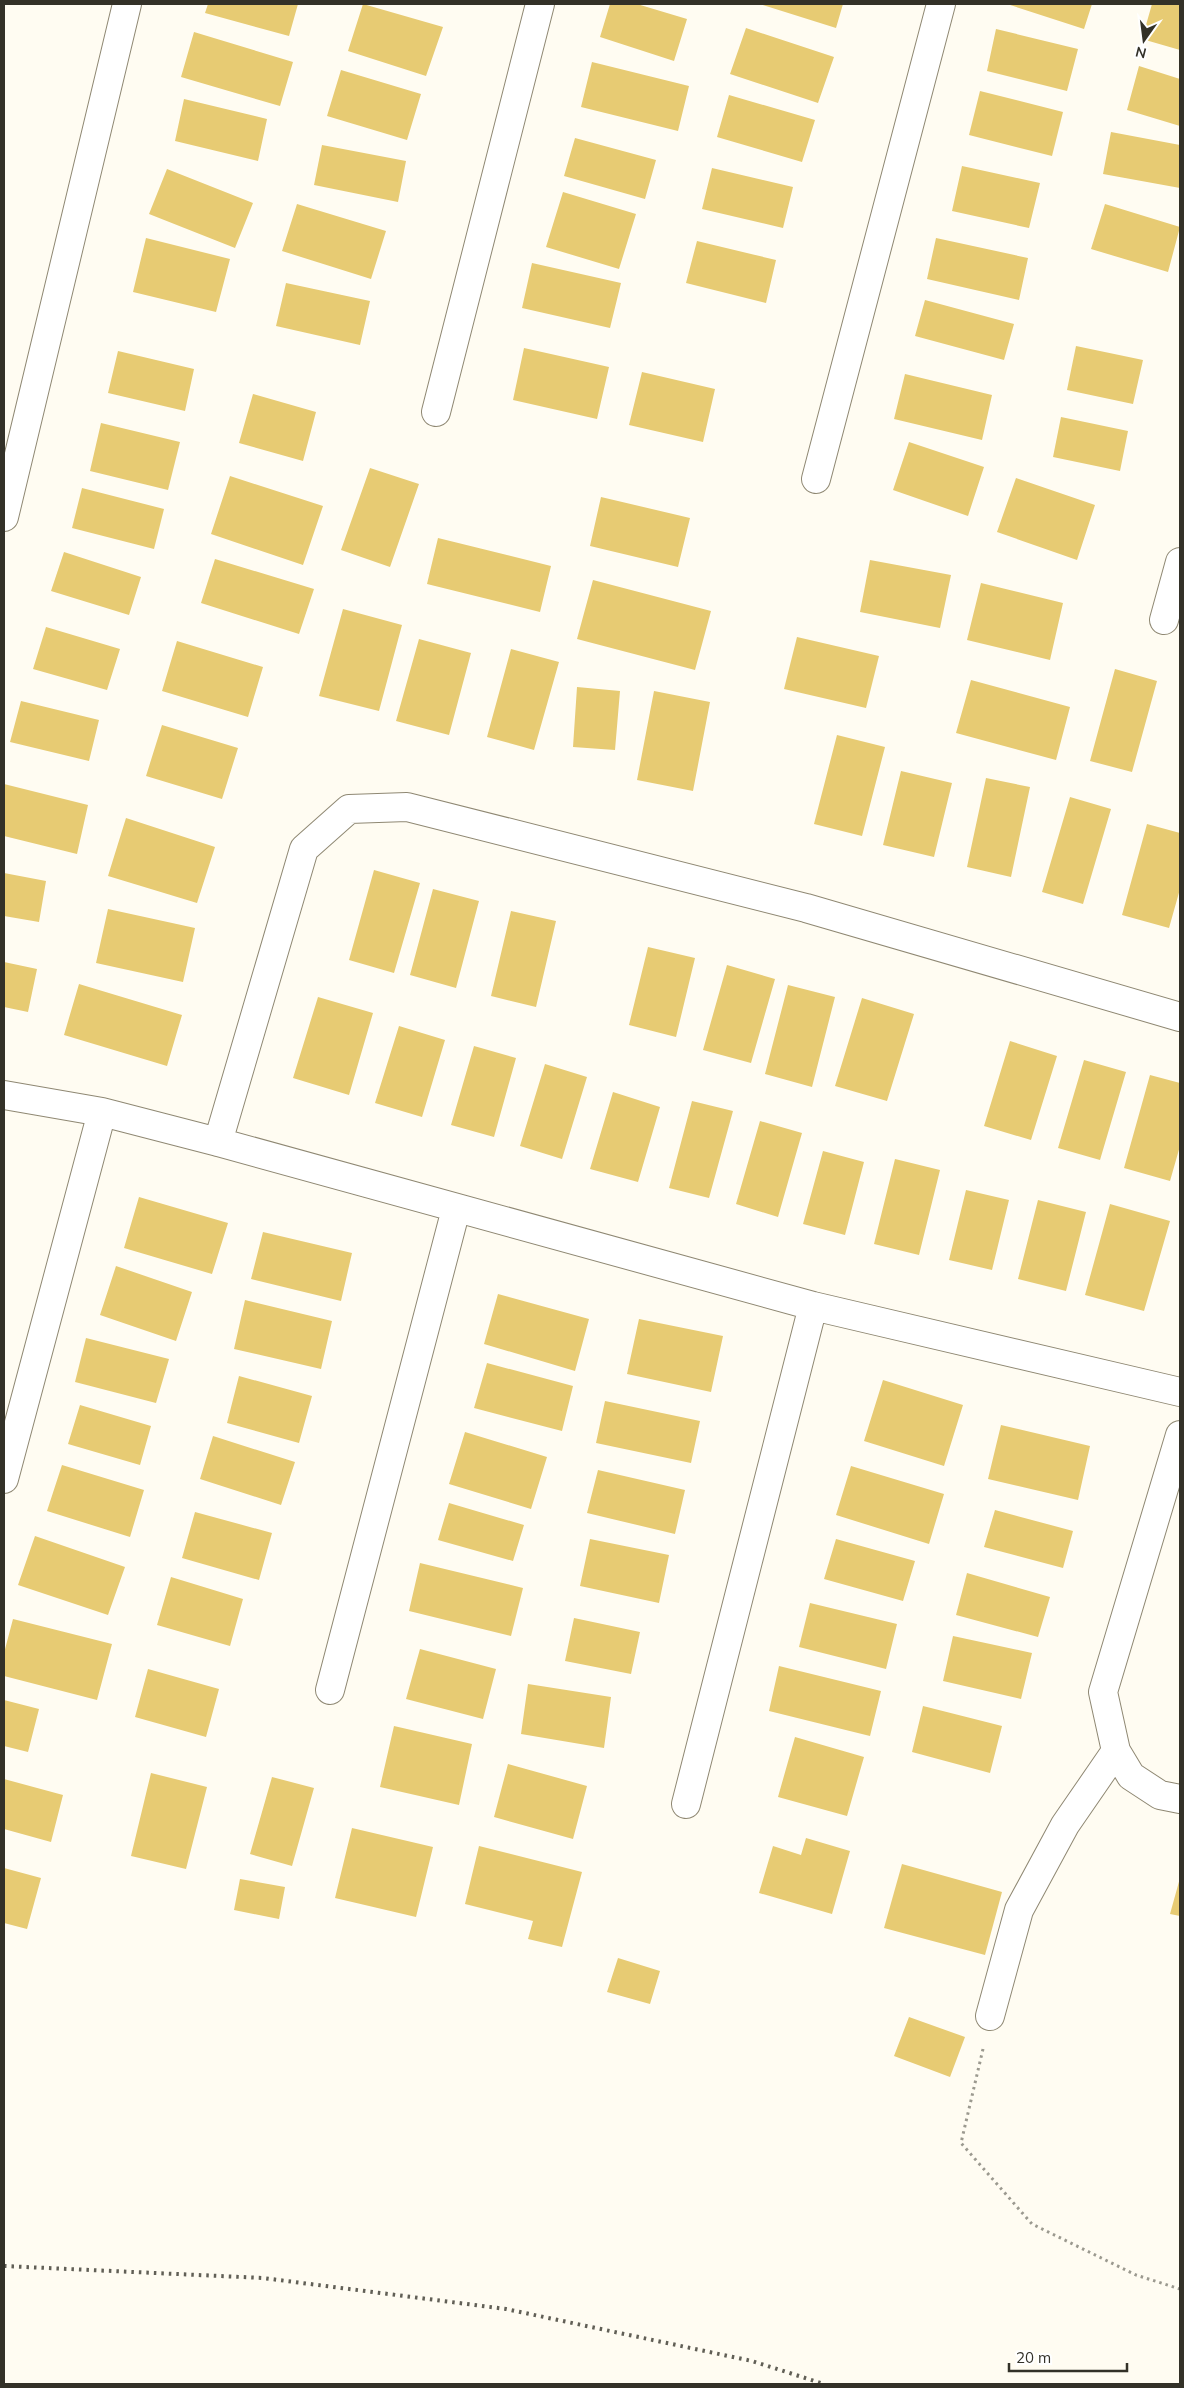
<svg xmlns="http://www.w3.org/2000/svg" width="1184" height="2388" viewBox="0 0 1184 2388" font-family="Mulish,sans-serif">
  <style>
    .building { fill: #e7cb73 }
    .lines { fill: none; stroke-linecap: round; stroke-linejoin: round }
    .minor-casing { stroke: #8f8873; stroke-width: 30 }
    .path { stroke: #9b998f; stroke-width: 3; stroke-dasharray: 2.5 4; stroke-linecap: butt }
    .minor { stroke: #fff; stroke-width: 28 }
    .rail { stroke: #615f56; stroke-width: 4; stroke-dasharray: 2.5 5; stroke-linecap: butt }
  </style>
  <rect width="100%" height="100%" fill="#fffcf2"/>
  <!-- building -->
  <path class="building" d="M208 4H298L289 36 205 13Z
    M363 4 443 27 426 76 348 51Z
    M610 4H637L687 19 674 61 600 37Z
    M760 4H843L836 28Z
    M1007 4H1092L1084 29Z
    M1152 4H1180V50L1142 39Z
    M746 28 834 57 818 103 730 74Z
    M996 29 1078 49 1067 91 987 71Z
    M194 32 293 62 280 106 181 77Z
    M592 62 689 86 678 131 581 107Z
    M1139 66 1180 79V126L1127 110Z
    M341 70 421 94 407 140 327 116Z
    M980 91 1063 112 1052 156 969 135Z
    M729 95 815 120 802 162 717 137Z
    M184 99 267 119 258 161 175 141Z
    M1111 132 1180 145V188L1103 174Z
    M575 138 656 160 645 199 564 176Z
    M322 145 406 161 398 202 314 185Z
    M962 166 1040 183 1029 228 952 211Z
    M712 168 793 187 783 228 702 209Z
    M167 169 253 203 235 248 149 214Z
    M563 192 636 214 619 269 546 247Z
    M297 204 386 231 371 279 282 251Z
    M1105 204 1180 227 1168 272 1091 249Z
    M146 238 230 259 216 312 133 292Z
    M936 238 1028 258 1019 300 927 279Z
    M697 241 776 260 766 303 686 283Z
    M532 263 621 283 610 328 522 308Z
    M286 283 370 301 360 345 276 326Z
    M925 300 1014 324 1004 360 915 336Z
    M1076 346 1143 360 1133 404 1067 390Z
    M524 348 609 367 597 419 513 400Z
    M118 351 194 369 185 411 108 393Z
    M642 372 715 389 703 442 629 425Z
    M905 374 992 395 982 440 894 419Z
    M253 394 316 412 303 461 239 443Z
    M1061 417 1128 431 1120 471 1053 457Z
    M101 423 180 442 168 490 90 471Z
    M909 442 984 467 968 516 893 490Z
    M370 468 419 484 390 567 341 550Z
    M230 476 323 506 303 565 211 534Z
    M1016 478 1095 505 1077 560 997 532Z
    M82 488 164 509 154 549 72 528Z
    M601 497 690 518 678 567 590 546Z
    M438 538 551 566 540 612 427 584Z
    M64 552 141 577 129 615 51 591Z
    M215 559 314 589 299 634 201 603Z
    M870 560 951 575 940 628 860 612Z
    M593 580 711 611 695 670 577 639Z
    M981 583 1063 603 1050 660 967 640Z
    M343 609 402 625 379 711 319 696Z
    M46 627 120 649 107 690 33 669Z
    M797 637 879 656 866 708 784 689Z
    M419 639 471 653 449 735 396 721Z
    M177 641 263 667 248 717 162 691Z
    M511 649 559 662 534 750 487 737Z
    M1115 669 1157 681 1132 772 1090 761Z
    M971 680 1070 707 1056 760 956 733Z
    M577 687 620 691 615 750 573 747Z
    M654 691 710 702 693 791 637 780Z
    M21 701 99 720 89 761 10 742Z
    M162 725 238 748 222 799 146 776Z
    M837 735 885 747 862 836 814 824Z
    M901 771 952 783 934 857 883 845Z
    M986 778 1030 787 1011 877 967 867Z
    M4 784 88 805 77 854 4 836Z
    M1070 797 1111 809 1083 904 1042 892Z
    M126 818 215 847 197 903 108 876Z
    M1147 824 1180 833V889L1169 928 1122 915Z
    M374 870 420 883 394 973 349 960Z
    M4 873 46 881 39 922 4 916Z
    M433 889 479 901 456 988 410 975Z
    M108 909 195 928 183 982 96 963Z
    M511 911 556 921 536 1007 491 996Z
    M648 947 695 958 676 1037 629 1025Z
    M4 962 37 969 28 1012 4 1007Z
    M727 965 775 979 751 1063 703 1050Z
    M79 984 182 1015 167 1066 64 1035Z
    M788 985 835 997 812 1087 765 1074Z
    M318 997 373 1013 349 1095 293 1078Z
    M862 998 914 1014 887 1101 835 1086Z
    M399 1026 445 1040 422 1117 375 1103Z
    M1010 1041 1057 1056 1031 1140 984 1126Z
    M474 1046 516 1058 494 1137 451 1125Z
    M1084 1060 1126 1072 1100 1160 1058 1148Z
    M545 1064 587 1077 562 1159 520 1146Z
    M1150 1075 1180 1083V1146L1170 1181 1124 1168Z
    M613 1092 660 1107 638 1182 590 1169Z
    M692 1101 733 1111 709 1198 669 1188Z
    M760 1121 802 1133 778 1217 736 1204Z
    M823 1151 864 1162 845 1235 803 1224Z
    M895 1159 940 1170 919 1255 874 1244Z
    M966 1190 1009 1200 992 1270 949 1260Z
    M139 1197 228 1223 212 1274 124 1248Z
    M1038 1200 1086 1212 1066 1291 1018 1279Z
    M1110 1204 1170 1221 1144 1311 1085 1295Z
    M263 1232 352 1253 341 1301 251 1279Z
    M116 1266 192 1292 176 1341 100 1315Z
    M498 1294 589 1319 575 1371 484 1344Z
    M245 1300 332 1321 321 1369 234 1349Z
    M639 1319 723 1336 711 1392 627 1374Z
    M86 1338 169 1359 156 1403 75 1382Z
    M487 1363 573 1386 562 1431 474 1408Z
    M239 1376 312 1396 299 1443 227 1423Z
    M883 1380 963 1405 944 1466 864 1441Z
    M605 1401 700 1421 691 1463 596 1443Z
    M80 1405 151 1426 140 1465 68 1444Z
    M1001 1425 1090 1446 1078 1500 988 1479Z
    M465 1432 547 1457 531 1509 449 1484Z
    M213 1436 295 1462 281 1505 200 1479Z
    M62 1465 144 1490 130 1537 47 1511Z
    M851 1466 944 1494 929 1544 836 1515Z
    M598 1470 685 1490 675 1534 587 1513Z
    M449 1503 524 1525 513 1561 438 1540Z
    M995 1510 1073 1531 1063 1568 984 1547Z
    M195 1512 272 1533 259 1580 182 1558Z
    M35 1536 125 1567 108 1615 18 1585Z
    M590 1539 669 1555 659 1603 580 1586Z
    M836 1539 915 1561 903 1601 824 1579Z
    M420 1563 523 1588 511 1636 409 1611Z
    M967 1573 1050 1597 1038 1637 956 1615Z
    M171 1577 243 1599 230 1646 157 1625Z
    M810 1603 897 1624 886 1669 799 1647Z
    M574 1618 640 1632 631 1674 565 1661Z
    M13 1619 112 1644 97 1700 4 1676V1653Z
    M953 1636 1032 1653 1021 1699 943 1681Z
    M420 1649 496 1669 483 1719 406 1699Z
    M779 1666 881 1691 870 1736 769 1711Z
    M148 1669 219 1689 206 1737 135 1717Z
    M528 1684 611 1697 604 1748 521 1734Z
    M4 1700 39 1709 28 1752 4 1746Z
    M923 1706 1002 1726 990 1773 912 1752Z
    M394 1726 472 1744 459 1805 380 1787Z
    M795 1737 864 1757 847 1816 778 1797Z
    M508 1764 587 1786 573 1839 494 1817Z
    M151 1773 207 1787 186 1869 131 1856Z
    M272 1777 314 1788 292 1866 250 1854Z
    M4 1779 63 1795 51 1842 4 1829Z
    M352 1828 433 1847 416 1917 335 1898Z
    M806 1838 850 1851 832 1914 759 1893 773 1846 801 1855Z
    M479 1846 582 1872 562 1947 528 1939 533 1921 465 1904Z
    M902 1864 1002 1892 985 1955 884 1928Z
    M4 1868 41 1878 27 1929 4 1923Z
    M1180 1878V1916L1170 1914Z
    M240 1879 285 1887 279 1919 234 1910Z
    M618 1958 660 1971 650 2004 607 1992Z
    M909 2017 965 2037 950 2077 894 2056Z"/>
  <g class="lines">
    <defs>
      <path id="minor" d="M436 412 540 4
        M816 479 941 4
        M4 517 127 4
        M1164 620 1180 562
        M4 1095 102 1112 218 1142 813 1306 1180 1392
        M218 1142 304 849 349 809 407 807 806 908 1180 1017
        M1180 1435 1103 1692 1116 1751 1131 1776 1160 1795 1180 1799
        M4 1479 102 1112
        M330 1690 456 1209
        M686 1804 813 1306
        M990 2016 1019 1910 1065 1825 1116 1751"/>
    </defs>
    <!-- minor casing -->
    <use href="#minor" class="minor-casing"/>
    <!-- path -->
    <path class="path" d="M983 2049 961 2143 1032 2224 1136 2275 1180 2289"/>
    <!-- minor -->
    <use href="#minor" class="minor"/>
    <!-- rail -->
    <path class="rail" d="M4 2266 263 2278 506 2309 752 2361 824 2384"/>
  </g>
  <!-- border -->
  <rect width="1184" height="2388" fill="none" stroke="#333128" stroke-width="10"/>
  <!-- north arrow -->
  <g transform="translate(1144 40) rotate(194)" stroke="#ffffff" stroke-width="4" paint-order="stroke">
  <path d="M0-4L9 19L0 12L-9 19Z" fill="#333128"/>
  <text y="-8" font-size="14" font-weight="bold" text-anchor="middle" fill="#333128">N</text>
  </g>
  <!-- scale -->
  <path d="M1009 2363v8h118v-8" fill="none" stroke="#333128" stroke-width="2.5"/>
  <text x="1016" y="2363" font-size="15" fill="#333128" stroke="#ffffff" stroke-width="4" paint-order="stroke">20 m</text>
</svg>
